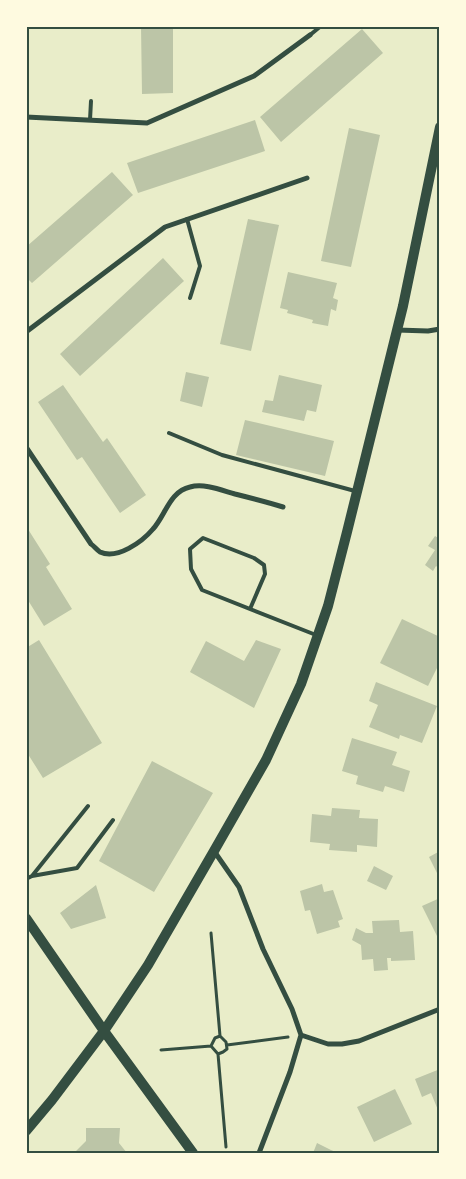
<svg xmlns="http://www.w3.org/2000/svg" width="466" height="1179" viewBox="0 0 466 1179" font-family="Inter,sans-serif">
  <style>
    .building { fill: #bcc5a7 }
    .lines { fill: none; stroke-linecap: round; stroke-linejoin: round }
    .path { stroke: #344e41; stroke-width: 3 }
    .service { stroke: #344e41; stroke-width: 4 }
    .minor { stroke: #344e41; stroke-width: 5 }
    .secondary { stroke: #344e41; stroke-width: 10 }
    .neatline { fill: none; stroke: #344e41; stroke-width: 2 }
  </style>
  <rect width="100%" height="100%" fill="#e9edc9"/>
  <!-- building -->
  <path class="building" d="M141 26H173V93L142 94Z
    M362 29 383 53 281 142 260 117Z
    M255 120 265 151 138 193 127 163Z
    M349 128 380 135 351 267 321 261Z
    M112 172 133 195 32 283 26 277V247Z
    M248 219 279 225 251 351 220 344Z
    M163 258 184 281 80 376 60 354Z
    M288 272 337 283 333 298 338 300 336 311 331 309 328 326 312 323 313 320 287 313 288 310 280 308Z
    M186 372 209 377 202 407 180 401Z
    M279 375 322 385 316 412 307 410 304 421 262 412 265 400 273 401Z
    M63 385 103 442 107 438 146 495 120 513 82 457 77 460 38 402Z
    M245 420 334 441 325 476 236 455Z
    M26 526 50 564 46 567 72 609 44 626 26 597Z
    M435 536 440 539V569L436 566 433 571 425 565 435 550 428 546Z
    M402 619 440 637V662L428 686 380 663Z
    M39 640 102 743 43 778 26 751V648Z
    M256 640 281 649 254 708 190 672 206 641 244 661Z
    M376 682 437 706 422 743 400 735 399 739 369 727 378 705 369 701Z
    M352 738 397 752 392 765 410 771 404 792 385 786 383 792 356 784 358 776 342 771Z
    M152 761 213 793 154 892 99 861Z
    M332 808 360 810 359 818 378 819 377 847 357 845V852L329 850 330 844 310 842 312 814 331 816Z
    M440 851V874L438 875 429 857Z
    M374 866 393 876 386 890 367 881Z
    M322 884 324 892 333 890 343 919 338 921 340 927 317 934 310 910 305 911 300 891Z
    M96 885 106 918 71 929 60 913Z
    M440 898V942L422 906Z
    M399 920 400 932 413 931 415 960 391 961V958H387L388 970 374 971 373 959 362 960 361 945 352 940 356 928 366 933H373L372 921Z
    M440 1069V1115L431 1093 422 1097 415 1079Z
    M395 1089 412 1124 374 1142 357 1107Z
    M86 1128H120L119 1143 127 1153H74L86 1141Z
    M317 1143 331 1150 338 1153H313Z"/>
  <g class="lines">
    <!-- path -->
    <path class="path" d="M211 933 220 1036 215 1038 211 1046 218 1054 223 1052 227 1049 226 1042 220 1036
      M227 1045 288 1037
      M161 1050 211 1046
      M218 1054 226 1147"/>
    <!-- service -->
    <path class="service" d="M310 35 321 26
      M90 120 91 101
      M187 219 200 266 190 298
      M169 433 222 455 355 491
      M250 609 265 574 264 565 254 558 203 538 190 549 191 569 202 590 316 635
      M32 876 88 806
      M26 879 32 876 77 868 113 820"/>
    <!-- minor -->
    <path class="minor" d="M26 117 147 123 254 76 310 35
      M397 330 428 331 440 329
      M26 332 165 227 307 178
      M26 447 91 544C94 546 97 550 100 552 117 560 142 542 153 529 165 516 170 491 190 487 204 483 221 490 235 494 251 498 267 502 283 507
      M214 851 239 887 263 949 292 1009 301 1035
      M301 1035 328 1044H342L359 1041 440 1009
      M259 1153 290 1072 301 1035"/>
    <!-- secondary -->
    <path class="secondary" d="M26 918 104 1031 193 1153
      M26 1131 52 1100 104 1031 148 965 214 851 266 760 301 684 328 606 347 532 403 306 440 127"/>
  </g>
  <!-- border -->
  <rect width="466" height="1179" fill="none" stroke="#fefae0" stroke-width="55"/>
  <rect x="28" y="28" width="410" height="1124" class="neatline"/>
</svg>
